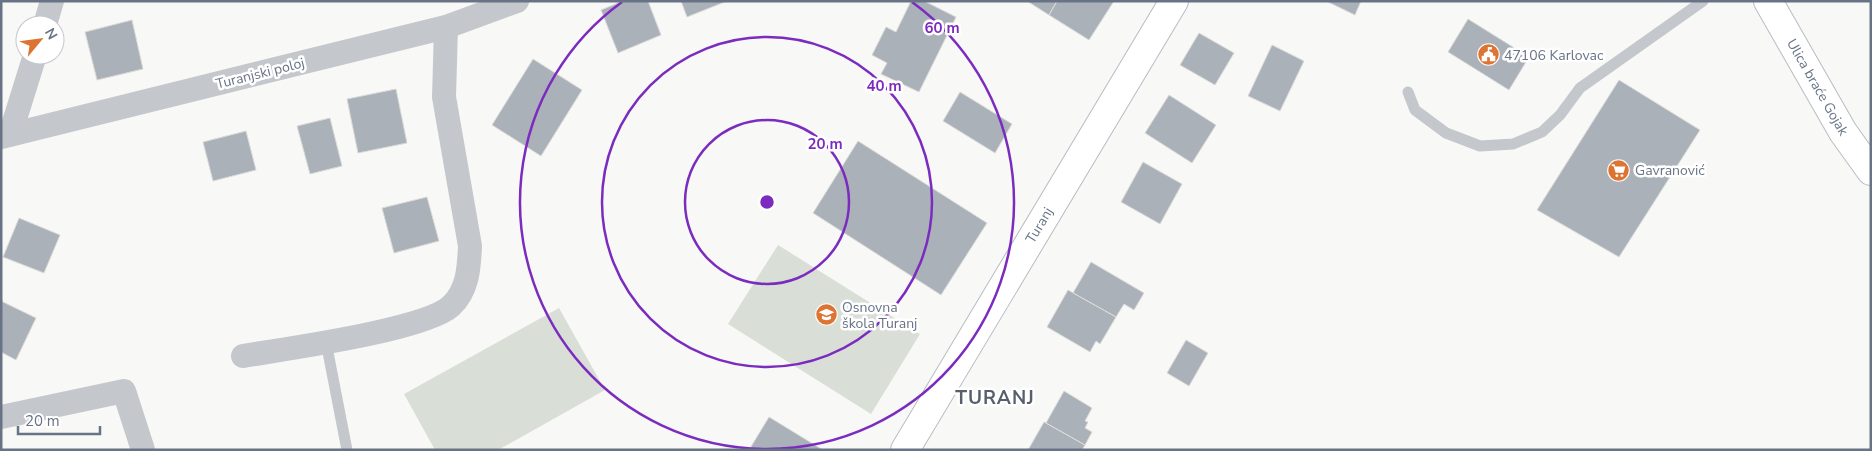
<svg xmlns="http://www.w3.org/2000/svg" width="1872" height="451" viewBox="0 0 1872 451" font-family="'Nunito Sans',sans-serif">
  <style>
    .green { fill: #d9dfd7 }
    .building { fill: #abb1b8; stroke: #dadad8 }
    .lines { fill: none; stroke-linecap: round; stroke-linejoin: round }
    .secondary-casing { stroke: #b8bcc2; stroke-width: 30 }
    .lane { stroke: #c4c7cb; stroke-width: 11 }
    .street { stroke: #c4c7cb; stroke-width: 24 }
    .secondary { stroke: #fff; stroke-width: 28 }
    .ring { fill: none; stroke: #7b2cbf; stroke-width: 2.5 }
    .labels { text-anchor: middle; stroke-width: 5; stroke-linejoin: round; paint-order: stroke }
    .poi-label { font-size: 14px; fill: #687486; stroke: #fff; text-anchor: start }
    .street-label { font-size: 14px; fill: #687486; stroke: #fff }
    .district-label { font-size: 19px; font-weight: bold; letter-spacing: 1px; fill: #565f6b; stroke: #fff }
    .centre { fill: #7b2cbf; stroke: #fff; stroke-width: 2.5 }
    .ring-label { font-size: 15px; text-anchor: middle; font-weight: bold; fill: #7b2cbf; stroke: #fff; stroke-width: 5; stroke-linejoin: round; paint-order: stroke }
  </style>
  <rect width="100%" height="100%" fill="#f8f8f6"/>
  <!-- green -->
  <path class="green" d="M778 245 920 334 871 414 728 324Z
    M559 308 605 390 498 450H435L404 394Z"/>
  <!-- building -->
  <path class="building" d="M623 1H648L661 35 618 53 601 10Z
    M681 1H727L687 17Z
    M911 1H924L956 17 919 92 881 74 887 63 872 55 886 27 896 32Z
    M1027 1H1057L1049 15Z
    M1057 1H1114L1089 40 1049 15Z
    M1326 1H1361L1355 15Z
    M1468 19 1529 57 1509 90 1448 52Z
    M132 20 143 69 97 80 85 32Z
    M1199 33 1234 53 1215 85 1180 65Z
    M1272 45 1304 61 1280 111 1248 96Z
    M533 59 582 90 541 156 492 125Z
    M1619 80 1700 130 1619 257 1537 210Z
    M396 89 407 143 358 153 347 99Z
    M960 92 1012 124 995 153 943 121Z
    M1169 95 1216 125 1192 163 1145 133Z
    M330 118 342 166 310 174 297 126Z
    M246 131 256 170 213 181 203 142Z
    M858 141 987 223 941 295 813 213Z
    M1143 162 1182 184 1160 224 1121 202Z
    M427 197 439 241 394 253 382 208Z
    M19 218 60 235 44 273 3 257Z
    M1091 262 1144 293 1134 310 1124 304 1116 317 1073 293Z
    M1068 290 1116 317 1100 344 1096 341 1090 352 1047 327Z
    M1 301 36 318 16 360 1 352Z
    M1186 340 1208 353 1189 386 1167 373Z
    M1064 391 1092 408 1085 421 1088 422 1085 428 1092 432 1085 445 1046 423Z
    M769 417 823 450H749Z
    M1044 422 1085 445 1082 450H1028Z"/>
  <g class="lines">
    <defs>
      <path id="secondary" d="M1768 1 1843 132 1871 171
        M905 450 1174 1"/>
    </defs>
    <!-- secondary casing -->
    <use href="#secondary" class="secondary-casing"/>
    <!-- lane -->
    <path class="lane" d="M1408 92 1415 110 1446 133 1480 146 1513 144 1542 132 1560 115 1580 88 1703 1
      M326 342 347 450"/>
    <!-- street -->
    <path class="street" d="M45 25 52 1
      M10 135 35 55
      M1 137 446 27 517 1
      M243 356C284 349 425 330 451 306 468 290 469 268 470 246L444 97 446 27
      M1 417 124 391 143 450"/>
    <!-- secondary -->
    <use href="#secondary" class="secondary"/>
  </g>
  <!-- distance rings -->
  <g class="ring">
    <circle cx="767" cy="202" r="82"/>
    <circle cx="767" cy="202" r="165"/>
    <path d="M912 2A247 247 0 1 1 622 2"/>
  </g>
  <!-- icons -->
  <defs>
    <symbol id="civic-disc" viewBox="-11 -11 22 22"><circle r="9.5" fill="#dd7431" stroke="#fff"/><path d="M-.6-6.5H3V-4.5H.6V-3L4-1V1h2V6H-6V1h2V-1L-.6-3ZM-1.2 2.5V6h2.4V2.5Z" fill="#fff"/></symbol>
    <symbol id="supermarket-disc" viewBox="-11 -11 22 22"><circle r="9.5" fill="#dd7431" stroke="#fff"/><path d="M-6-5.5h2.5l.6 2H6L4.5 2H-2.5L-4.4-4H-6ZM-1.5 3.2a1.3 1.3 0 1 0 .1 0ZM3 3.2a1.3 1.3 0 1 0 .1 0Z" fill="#fff"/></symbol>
    <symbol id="school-disc" viewBox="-11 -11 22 22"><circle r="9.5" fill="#dd7431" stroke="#fff"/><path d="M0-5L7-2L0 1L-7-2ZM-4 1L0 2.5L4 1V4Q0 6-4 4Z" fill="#fff"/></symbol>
  </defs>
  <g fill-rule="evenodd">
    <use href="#civic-disc" x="1476" y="42" width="25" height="25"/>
    <use href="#supermarket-disc" x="1606" y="158" width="25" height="25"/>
    <use href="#school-disc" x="814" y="302" width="25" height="25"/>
  </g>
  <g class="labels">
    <!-- poi labels -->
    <g class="poi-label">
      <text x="1504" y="60">47106 Karlovac</text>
      <text x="1635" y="175">Gavranović</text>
      <text x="842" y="312">Osnovna<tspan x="842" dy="16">škola Turanj</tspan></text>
    </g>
    <!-- street labels -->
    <g class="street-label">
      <text transform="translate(260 73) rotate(-14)" y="5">Turanjski poloj</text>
      <text transform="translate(1818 87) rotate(60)" y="5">Ulica braće Gojak</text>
      <text transform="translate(1039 225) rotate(-59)" y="5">Turanj</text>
    </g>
    <!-- district labels -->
    <g class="district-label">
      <text x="995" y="404">TURANJ</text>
    </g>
  </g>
  <circle cx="767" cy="202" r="8" class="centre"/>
  <g class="ring-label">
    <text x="942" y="33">60 m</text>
    <text x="884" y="91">40 m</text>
    <text x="825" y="149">20 m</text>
  </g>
  <!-- border -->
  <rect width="1872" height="451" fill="none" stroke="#687486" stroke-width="5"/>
  <!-- north arrow -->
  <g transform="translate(40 40) rotate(61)"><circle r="24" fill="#ffffff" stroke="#c3c7cf"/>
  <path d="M0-4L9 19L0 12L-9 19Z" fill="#dd7431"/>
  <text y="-8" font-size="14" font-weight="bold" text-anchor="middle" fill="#687486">N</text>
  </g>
  <!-- scale -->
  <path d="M18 426v8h82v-8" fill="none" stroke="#687486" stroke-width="2.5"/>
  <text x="25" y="426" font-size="15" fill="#687486" stroke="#ffffff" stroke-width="4" paint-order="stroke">20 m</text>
</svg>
